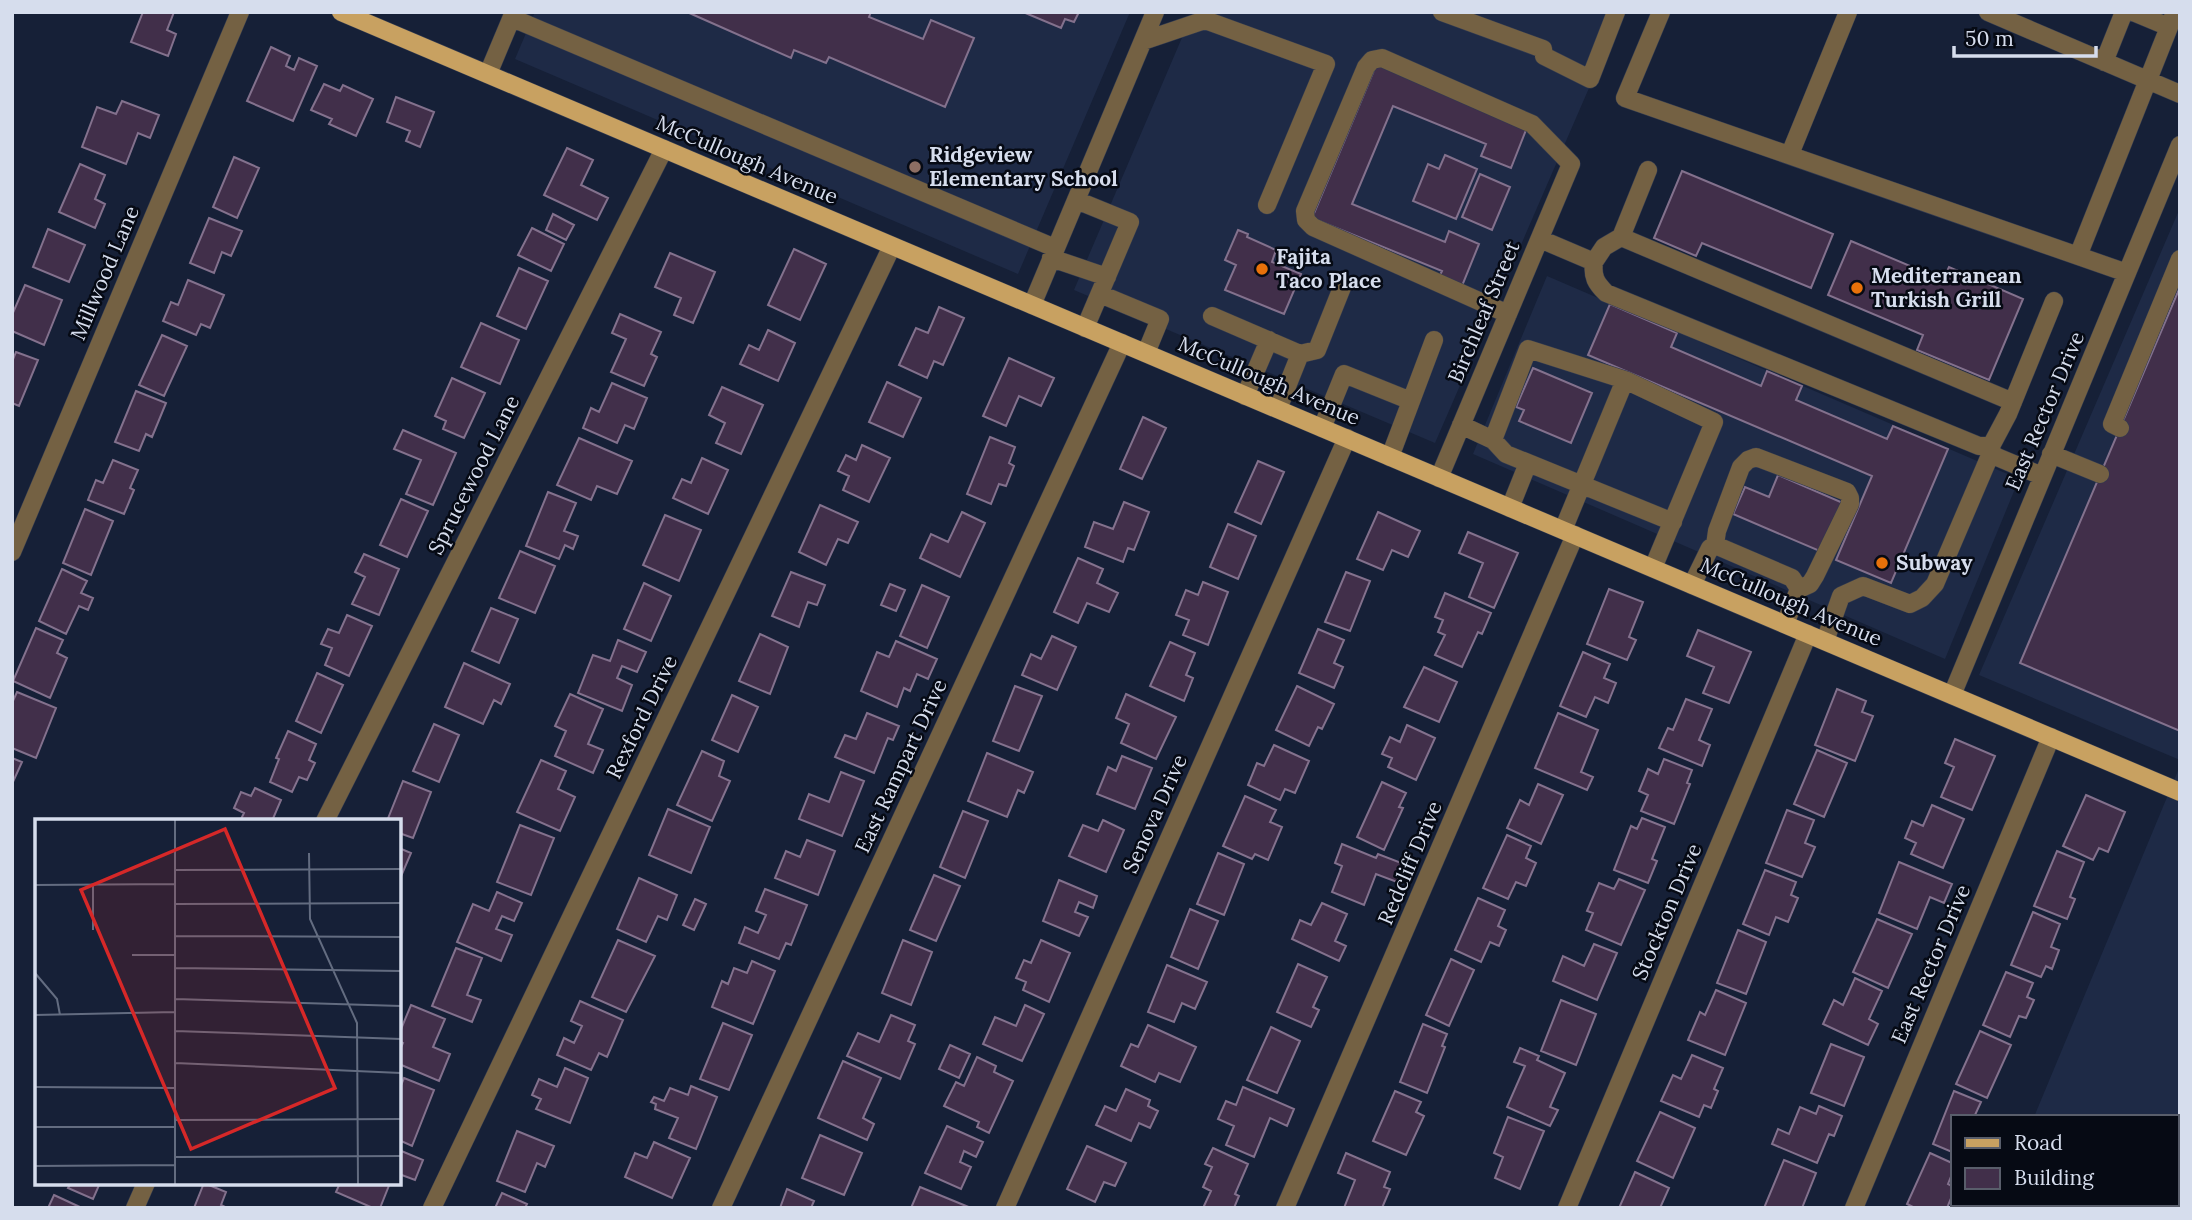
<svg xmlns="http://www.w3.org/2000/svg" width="2192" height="1220" viewBox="0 0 2192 1220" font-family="Lora,serif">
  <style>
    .built { fill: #1e2a46 }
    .building { fill: #412f4a; stroke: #83718d; stroke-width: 2 }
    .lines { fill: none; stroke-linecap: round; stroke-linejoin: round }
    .minor-casing { stroke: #313a50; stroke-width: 19 }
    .major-casing { stroke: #313a50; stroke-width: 19 }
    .minor { stroke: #746143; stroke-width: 18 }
    .major { stroke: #c8a161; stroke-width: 18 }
    .education-dot { fill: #8d6e63; stroke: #060a14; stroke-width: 2.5 }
    .food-dot { fill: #e8710a; stroke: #060a14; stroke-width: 2.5 }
    .labels { text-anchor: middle; stroke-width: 5; stroke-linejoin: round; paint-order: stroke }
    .poi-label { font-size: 21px; font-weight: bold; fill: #d6dded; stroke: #060a14; text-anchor: start }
    .street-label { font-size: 21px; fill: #d6dded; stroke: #060a14 }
    .inset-road { fill: none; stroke: #636c80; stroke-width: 2 }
    .view { fill: #d62828; fill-opacity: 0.15; stroke: #d62828; stroke-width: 3.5 }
    .inset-edge { fill: none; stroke: #d6dded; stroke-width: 3.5 }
  </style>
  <rect width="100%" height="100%" fill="#162037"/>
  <!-- built -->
  <path class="built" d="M535 12H1130L1018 274 515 59Z
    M1193 12H1622L1435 443 1074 290Z
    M2180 208V760L1979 675Z
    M1547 276 2019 479 1945 659 1473 454Z
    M2180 766V1208H1996L1997 1204H2176V1117H2034Z"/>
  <!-- building -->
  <path class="building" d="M143 12H174L167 30 176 34 168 56 131 42Z
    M687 12H871L869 17 923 39 931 20 974 38 945 107 829 57 826 63 794 50 791 58Z
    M1023 12H1079L1074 22 1065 19 1061 28Z
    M271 47 290 56 286 66 294 70 299 58 317 66 293 121 247 101Z
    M1377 63 1528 125 1511 168 1481 156 1486 144 1393 106 1352 204 1445 242 1449 231 1479 244 1462 286 1439 277 1442 271 1312 218Z
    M324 84 340 91 343 85 373 99 356 136 329 124 332 119 311 110Z
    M396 97 434 112 420 147 406 141 410 131 387 122Z
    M122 101 159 115 150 138 138 133 126 164 82 147 97 107 116 114Z
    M567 148 593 160 581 185 608 198 597 220 544 195Z
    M1445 155 1477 169 1456 219 1413 201 1428 164 1439 169Z
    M234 157 259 168 237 218 213 207Z
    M80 164 105 175 95 199 105 204 95 228 59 212Z
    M1682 171 1833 234 1811 288 1702 243 1696 256 1654 238Z
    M1480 174 1510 187 1492 230 1462 217Z
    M553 214 574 225 566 240 546 230Z
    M209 218 242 231 231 256 222 252 214 273 190 263Z
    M532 228 564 244 551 271 518 255Z
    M48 229 85 245 69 282 33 267Z
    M1238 230 1248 234 1247 237 1276 250 1272 262 1301 274 1284 314 1225 290 1236 265 1225 260Z
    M1851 241 1943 280 1949 267 2023 299 1989 380 1917 350 1923 335 1828 295Z
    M794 249 826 264 800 320 768 305Z
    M670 253 715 272 693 323 674 315 681 298 655 287Z
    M519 268 548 281 526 329 497 316Z
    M188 280 224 295 210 328 201 324 196 335 163 321 171 302 178 305Z
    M25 285 62 300 44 345 12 331V315Z
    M2180 287V731L2020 663Z
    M1610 304 1677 333 1671 347 1761 386 1767 371 1802 386 1796 400 1887 439 1893 426 1948 449 1891 583 1836 560 1872 476 1588 355Z
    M939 307 964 318 943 365 934 361 927 378 899 365 916 328 928 333Z
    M620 314 661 332 651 354 657 357 644 386 611 372 626 339 612 333Z
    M481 323 519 340 500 384 461 367Z
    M768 330 795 343 778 381 740 364 749 345 759 350Z
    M162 335 187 346 164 396 139 385Z
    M16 352 38 360 19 406 12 403V362Z
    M1009 358 1054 378 1041 406 1019 396 1006 426 983 416Z
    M1533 368 1592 393 1571 443 1519 421 1524 410 1516 407Z
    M452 378 485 393 464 438 443 429 446 421 435 416Z
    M887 382 921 398 903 437 869 422Z
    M612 383 647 398 634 429 625 425 617 443 583 428 591 408 599 412Z
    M722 387 763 405 741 454 716 443 725 423 709 415Z
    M136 391 166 403 152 437 146 434 139 451 115 442Z
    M1143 417 1166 428 1142 479 1120 469Z
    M403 430 456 453 433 505 406 494 421 460 394 449Z
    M990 437 1015 447 1009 463 1014 466 1006 486 999 484 991 504 967 494Z
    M579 438 632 461 617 494 597 486 591 500 557 485Z
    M862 445 890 458 869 502 843 490 849 476 838 471 846 455 856 460Z
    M702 458 728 470 708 514 673 498 682 479 691 483Z
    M113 460 138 470 130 488 134 490 124 514 88 500 96 480 103 483Z
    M1258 461 1284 472 1261 524 1235 512Z
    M1778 475 1843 503 1822 552 1733 514 1745 487 1769 497Z
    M548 492 576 503 564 531 578 536 573 549 565 545 559 559 526 546Z
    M401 499 428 511 407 557 380 545Z
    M1124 502 1149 512 1134 550 1128 548 1123 562 1085 547 1094 522 1113 529Z
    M820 505 858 522 848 543 838 539 826 565 799 552Z
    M85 509 113 521 91 575 63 563Z
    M962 512 985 523 960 577 920 558 931 534 948 542Z
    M1378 512 1420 531 1408 557 1392 550 1383 570 1357 559Z
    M665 515 701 530 679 581 643 565Z
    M1228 524 1256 536 1238 579 1210 567Z
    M1468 532 1518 553 1494 608 1469 597 1483 563 1459 553Z
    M520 551 555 566 535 613 499 598Z
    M364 554 399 569 379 615 352 604 365 577 355 572Z
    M1078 558 1103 569 1097 583 1118 593 1109 612 1087 603 1078 623 1054 612Z
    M62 569 87 581 81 593 93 598 88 610 79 606 66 634 39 621Z
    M791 572 825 585 817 605 808 602 799 627 772 616Z
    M1346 572 1370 581 1350 631 1325 622Z
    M1203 582 1228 592 1208 645 1183 635 1189 620 1176 615 1186 590 1198 595Z
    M644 583 671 596 651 641 624 629Z
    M890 584 905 590 896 611 881 605Z
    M922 585 949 597 927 648 900 636Z
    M1609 589 1643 602 1629 637 1636 640 1627 660 1587 644Z
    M1445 593 1491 613 1482 634 1478 632 1462 667 1435 655 1445 635 1438 632 1443 620 1435 617Z
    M491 608 518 619 499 663 472 651Z
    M347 615 372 626 349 676 325 665 332 648 321 644 328 629 339 633Z
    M36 628 63 640 57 653 67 658 50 698 13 681Z
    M1318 629 1344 640 1334 663 1343 667 1334 688 1299 673Z
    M1698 630 1751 652 1729 703 1703 693 1714 667 1687 656Z
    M760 634 788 647 770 694 739 681Z
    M1052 636 1076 647 1057 690 1022 675 1031 654 1041 659Z
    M618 640 646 652 637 672 622 666 617 678 632 685 622 711 578 693 593 655 610 661Z
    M896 641 937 659 928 679 917 674 910 691 904 688 897 707 861 691 877 652 889 657Z
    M1170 642 1195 653 1186 675 1193 678 1184 701 1150 686Z
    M1583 652 1610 664 1604 678 1616 683 1608 703 1595 697 1586 717 1560 706Z
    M464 663 510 684 501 704 494 700 483 724 445 707Z
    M1424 667 1457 682 1439 722 1404 707Z
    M317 673 343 685 321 733 296 721Z
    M1015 686 1042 696 1019 751 993 741Z
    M1297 686 1334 704 1322 729 1318 727 1309 746 1276 730Z
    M1837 689 1866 701 1862 712 1873 716 1855 761 1815 745Z
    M17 692 56 708 36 758 12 748V703Z
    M570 694 603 709 588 744 603 750 593 773 555 756 566 731 555 726Z
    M1126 694 1176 717 1156 759 1121 743 1129 724 1116 718Z
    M732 695 758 707 738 752 712 740Z
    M1686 699 1712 709 1699 740 1710 745 1702 766 1659 748 1668 728 1673 730Z
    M867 713 899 726 893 740 888 738 874 773 835 757 845 735 856 739Z
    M1558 713 1598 730 1581 772 1593 777 1587 790 1535 768Z
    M434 724 459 735 439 782 413 771Z
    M1407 725 1435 738 1416 780 1388 767 1392 758 1382 754 1390 737 1400 742Z
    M288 731 316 744 309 760 315 763 307 780 299 777 292 792 270 782 279 759 276 758Z
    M1955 739 1995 756 1972 810 1941 797 1954 767 1945 763Z
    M1274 745 1309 761 1295 793 1285 789 1280 800 1248 785 1257 763 1264 766Z
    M1817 750 1847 763 1824 817 1794 804Z
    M702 751 724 761 719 776 730 781 712 821 677 805Z
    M987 753 1033 772 1024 793 1018 790 1007 817 968 801Z
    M1122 756 1152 768 1135 809 1097 794 1108 767 1116 771Z
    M12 758 22 762 12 784Z
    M1664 759 1692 770 1687 783 1690 784 1674 824 1641 811 1648 795 1639 791 1648 769 1658 774Z
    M541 760 566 771 558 789 575 797 560 831 517 812Z
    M841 772 864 781 842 836 799 819 809 794 829 802Z
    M403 781 431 792 413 838 399 833V821H387Z
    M1382 782 1406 793 1399 807 1403 808 1384 850 1357 837Z
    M1538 784 1563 795 1541 844 1507 828 1520 800 1529 805Z
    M255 788 281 800 272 821H240L244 813 234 808 241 792 251 796Z
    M2086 795 2125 812 2108 852 2099 848 2093 860 2063 846Z
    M1245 796 1276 810 1270 822 1282 827 1268 860 1255 854 1252 859 1223 846Z
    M1932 805 1964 819 1943 868 1911 854 1916 843 1905 838 1912 821 1923 826Z
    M668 809 710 827 691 873 649 855Z
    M1787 810 1814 820 1805 843 1815 847 1802 877 1766 863Z
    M963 811 988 821 965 878 940 867Z
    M1642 818 1665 827 1652 859 1657 861 1648 883 1614 870 1631 826 1637 829Z
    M1103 820 1124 830 1106 872 1069 856 1083 825 1098 831Z
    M520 825 554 838 531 895 497 882Z
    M1507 835 1531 846 1526 858 1536 863 1526 886 1516 882 1508 899 1483 888Z
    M807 840 835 851 818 895 775 878 786 851 800 857Z
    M1342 844 1376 858 1378 854 1404 864 1397 882 1376 874 1364 905 1332 892 1342 866 1335 863Z
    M399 848 411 853 399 881Z
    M2057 851 2084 862 2070 897 2075 899 2067 919 2034 906Z
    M1218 853 1244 864 1224 915 1197 904Z
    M1899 862 1952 884 1944 903 1930 897 1917 929 1879 913Z
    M1765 870 1796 882 1791 895 1798 898 1788 922 1776 917 1769 935 1743 924Z
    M934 875 960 886 936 941 910 930Z
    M639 878 677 895 667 920 658 916 646 942 617 929Z
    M1619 879 1645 890 1621 945 1586 930 1593 913 1587 911 1599 883 1614 889Z
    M1059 880 1097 896 1093 908 1079 902 1075 912 1088 917 1079 936 1043 921Z
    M765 889 807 905 791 945 786 943 779 959 739 943 745 927 758 933 766 915 756 911Z
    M497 892 522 903 514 921 502 916 496 929 512 935 501 961 457 942 473 904 489 911Z
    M1478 898 1505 910 1498 926 1506 930 1499 946 1490 942 1481 962 1455 950Z
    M695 899 706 904 694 930 683 925Z
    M1322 903 1347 914 1335 941 1346 946 1339 961 1292 939 1300 920 1311 925Z
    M1190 909 1218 921 1198 969 1171 957Z
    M2033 912 2060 924 2051 947 2059 950 2052 969 2046 966 2041 977 2011 965Z
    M1877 919 1912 934 1888 988 1853 972Z
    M1738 930 1766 942 1746 994 1717 983Z
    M618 940 655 956 626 1012 592 997Z
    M903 940 932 952 911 1005 882 993Z
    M1041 940 1070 953 1049 1002 1023 990 1026 982 1016 978 1024 960 1031 963Z
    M1594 944 1617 953 1597 1000 1553 981 1563 956 1584 966Z
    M456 948 482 958 467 995 481 1000 472 1022 432 1006Z
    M1451 959 1474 970 1449 1026 1426 1015Z
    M752 961 775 971 753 1024 712 1007 722 981 728 984 734 968 747 973Z
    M1298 964 1327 977 1313 1007 1319 1010 1311 1027 1277 1012Z
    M1167 965 1207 982 1195 1009 1182 1003 1174 1022 1148 1012Z
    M2006 972 2033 983 2027 997 2034 1000 2026 1018 2019 1016 2010 1037 1983 1025Z
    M1855 978 1882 991 1869 1019 1878 1024 1868 1045 1823 1024 1834 1000 1843 1005Z
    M1716 990 1746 1003 1725 1055 1688 1040 1700 1012 1705 1015Z
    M1561 1000 1596 1014 1576 1065 1541 1051Z
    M580 1001 623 1020 607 1057 599 1053 591 1070 557 1055 564 1038 574 1043 582 1026 571 1021Z
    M411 1005 445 1019 433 1047 450 1054 439 1081 399 1064V1052L403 1043 399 1041V1034Z
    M1025 1005 1044 1014 1022 1061 983 1044 995 1017 1016 1026Z
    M891 1015 915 1025 908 1041 915 1044 900 1079 847 1056 858 1033 879 1042Z
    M723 1023 752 1035 729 1090 700 1079Z
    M1423 1024 1447 1034 1442 1046 1445 1047 1427 1093 1400 1082Z
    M1148 1025 1196 1047 1180 1082 1159 1073 1155 1082 1121 1066 1131 1044 1138 1047Z
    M1271 1027 1300 1041 1277 1093 1247 1080Z
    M1980 1031 2011 1045 1987 1098 1956 1084Z
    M1831 1044 1864 1057 1844 1106 1811 1093Z
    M950 1045 970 1054 959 1078 939 1069Z
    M1520 1048 1539 1056 1537 1060 1565 1073 1550 1107 1558 1110 1550 1126 1507 1107 1525 1066 1514 1062Z
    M1692 1055 1723 1068 1714 1089 1718 1091 1711 1108 1704 1105 1699 1117 1661 1101 1673 1075 1681 1079Z
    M977 1057 996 1066 994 1072 1013 1081 989 1133 977 1127 979 1122 944 1106 956 1082 964 1086Z
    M843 1061 881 1078 863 1118 874 1124 867 1140 818 1118Z
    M565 1068 588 1078 570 1123 536 1109 541 1099 532 1095 539 1079 557 1087Z
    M404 1078 434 1090 412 1146 399 1140V1090Z
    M691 1086 717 1097 696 1149 669 1138 678 1118 655 1109 656 1104 651 1102 654 1097 664 1101 670 1088 688 1095Z
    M1243 1087 1294 1109 1287 1126 1270 1118 1254 1157 1226 1145 1234 1126 1218 1119 1226 1101 1236 1105Z
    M1126 1089 1150 1100 1148 1106 1158 1111 1150 1128 1139 1123 1131 1141 1096 1125 1105 1106 1116 1111Z
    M1395 1091 1421 1102 1416 1112 1424 1116 1406 1155 1373 1141Z
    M1954 1091 1981 1102 1975 1115 1980 1117H1952V1152L1933 1144Z
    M1819 1106 1842 1116 1834 1136 1829 1134 1817 1163 1772 1144 1778 1129 1789 1134 1800 1107 1816 1114Z
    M1660 1112 1695 1128 1673 1178 1637 1161Z
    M1508 1117 1544 1131 1520 1189 1495 1178 1503 1157 1494 1153Z
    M947 1126 983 1142 976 1157 964 1151 960 1162 971 1167 961 1189 925 1173Z
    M517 1131 554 1146 545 1167 537 1163 525 1192 497 1181Z
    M820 1135 862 1153 844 1195 802 1178Z
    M654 1142 690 1158 672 1198 625 1177 635 1153 647 1158Z
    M1087 1146 1126 1163 1115 1186 1104 1182 1095 1202 1067 1189Z
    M1213 1148 1248 1164 1235 1194 1239 1196 1234 1208H1203L1211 1191 1203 1187 1212 1167 1205 1164Z
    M399 1150 423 1160 415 1180 399 1174Z
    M1346 1153 1390 1172 1384 1187 1390 1189 1382 1208H1344L1355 1180 1338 1173Z
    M1930 1153 1952 1163V1174L1948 1184 1952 1186V1196L1947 1208H1915L1907 1204Z
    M1784 1160 1816 1173 1802 1208H1764Z
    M1635 1172 1669 1188 1660 1208H1619Z
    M71 1183H100L93 1199 68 1188Z
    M204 1183 226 1192 221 1205 227 1208H194Z
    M340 1183H390L380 1208H373L336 1192Z
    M920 1187 971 1208H911Z
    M787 1189 814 1201 811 1208H780Z
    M502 1193 527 1204 525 1208H495Z
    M54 1195 82 1208H48Z"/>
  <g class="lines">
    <defs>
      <path id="minor" d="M1442 12 1543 49 1544 56 1590 79 1616 12
        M1661 12 1625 98 2127 273
        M1988 12 2180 94
        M2133 12 2169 27
        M512 18 1055 248
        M1143 41 1205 20 1326 64 1267 205
        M2104 62 2124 12
        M488 74 514 12
        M1790 154 1848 12
        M1076 200 1130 222 1085 328
        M1621 237 1648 170
        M1540 239 1594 262C1592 277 1596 283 1606 293L1979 446H1991
        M2078 256 2175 12
        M1051 258 1107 277
        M1594 262 1604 247 1621 237 2013 402
        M1100 294 1160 319 1146 353
        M1032 305 1155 12
        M1212 316 1300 354 1278 409
        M1300 354 1317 350 1343 285
        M1245 396 1269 340
        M1461 425 1493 440 1528 349 1625 380 1714 422 1653 568
        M1322 428 1344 374 1411 401
        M2120 428 2112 424 2180 259
        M1493 440 1506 454 1673 522
        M2051 454 2100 474
        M1390 457 1434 340
        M2042 476 1997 457 1991 453V446L2008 414 2054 301
        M1439 478 1571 164 1532 124 1382 58 1372 60 1366 67 1305 211 1306 220 1313 227 1508 314
        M1510 508 1528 463
        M1563 530 1625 380
        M12 552 240 12
        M1692 585 1710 548 1715 545
        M1785 624 1799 589 1810 584 1815 576 1850 504V498L1847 492 1756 457 1748 460 1741 467 1717 531 1715 545 1792 578 1799 589
        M1825 641 1841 596 1863 586 1910 604 1922 598 1935 584 1991 453
        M1952 695 2180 145
        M325 821 664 149
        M135 1208 146 1183
        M432 1208 892 246
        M721 1208 1122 343
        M1005 1208 1347 438
        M1285 1208 1575 535
        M1567 1208 1808 634
        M1854 1208 2051 737"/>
      <path id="major" d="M341 12 2180 792"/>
    </defs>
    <!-- minor casing -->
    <use href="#minor" class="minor-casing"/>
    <!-- major casing -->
    <use href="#major" class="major-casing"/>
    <!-- minor -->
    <use href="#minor" class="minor"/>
    <!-- major -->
    <use href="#major" class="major"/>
  </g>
  <!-- markers -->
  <circle class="education-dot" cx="915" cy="167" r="7"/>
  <g class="food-dot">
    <circle cx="1262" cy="269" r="7"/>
    <circle cx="1857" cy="288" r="7"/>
    <circle cx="1882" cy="563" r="7"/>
  </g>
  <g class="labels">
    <!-- poi labels -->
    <g class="poi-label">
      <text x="929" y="162">Ridgeview<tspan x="929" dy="24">Elementary School</tspan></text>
      <text x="1276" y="264">Fajita<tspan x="1276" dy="24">Taco Place</tspan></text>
      <text x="1871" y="283">Mediterranean<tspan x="1871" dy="24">Turkish Grill</tspan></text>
      <text x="1896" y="570">Subway</text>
    </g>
    <!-- street labels -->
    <g class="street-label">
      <text transform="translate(747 160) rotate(23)" y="7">McCullough Avenue</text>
      <text transform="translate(105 273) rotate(-67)" y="7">Millwood Lane</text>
      <text transform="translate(1484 312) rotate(-67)" y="7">Birchleaf Street</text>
      <text transform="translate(1269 381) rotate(23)" y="7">McCullough Avenue</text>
      <text transform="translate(2045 411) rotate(-67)" y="7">East Rector Drive</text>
      <text transform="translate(474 475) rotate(-63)" y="7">Sprucewood Lane</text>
      <text transform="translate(1791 602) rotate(23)" y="7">McCullough Avenue</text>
      <text transform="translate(642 717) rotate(-64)" y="7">Rexford Drive</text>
      <text transform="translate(901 766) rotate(-65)" y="7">East Rampart Drive</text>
      <text transform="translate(1155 814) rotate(-66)" y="7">Senova Drive</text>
      <text transform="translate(1410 863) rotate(-67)" y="7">Redcliff Drive</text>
      <text transform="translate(1667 912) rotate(-67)" y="7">Stockton Drive</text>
      <text transform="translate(1931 964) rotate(-67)" y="7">East Rector Drive</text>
    </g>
  </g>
  <!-- overview -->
  <g transform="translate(35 819)">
    <rect width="366" height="366" fill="#162037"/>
    <path class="inset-road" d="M140 1V365M274 34 275 100 322 204 323 365M140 51 366 50M0 66 140 65M140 85 366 84M58 111V65M140 117 366 118M97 136H140M140 149 366 152M0 154 22 180 25 196M140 180 366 187M0 196 140 193M140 212 366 220M140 244 366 254M0 268 140 269M140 301 366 300M0 308H140M140 338 366 337M0 347 140 346"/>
    <path class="view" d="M190 10 300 269 156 330 46 71Z"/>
    <rect width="366" height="366" class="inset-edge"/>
  </g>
  <!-- border -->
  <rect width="2192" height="1220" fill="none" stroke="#d6dded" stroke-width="28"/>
  <!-- legend -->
  <rect x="1951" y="1115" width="228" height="91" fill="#060a14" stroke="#595e6b" stroke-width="2"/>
  <rect x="1965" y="1138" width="35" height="10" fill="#c8a161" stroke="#595e6b" stroke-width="2"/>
  <text x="2014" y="1150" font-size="21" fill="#d6dded">Road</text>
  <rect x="1965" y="1168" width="35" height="21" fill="#412f4a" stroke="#595e6b" stroke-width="2"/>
  <text x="2014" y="1185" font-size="21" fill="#d6dded">Building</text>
  <!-- scale -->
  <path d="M1954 46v10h142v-10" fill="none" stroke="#d6dded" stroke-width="3.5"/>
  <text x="1965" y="46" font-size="21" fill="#d6dded" stroke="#060a14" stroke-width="5" paint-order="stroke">50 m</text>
</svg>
